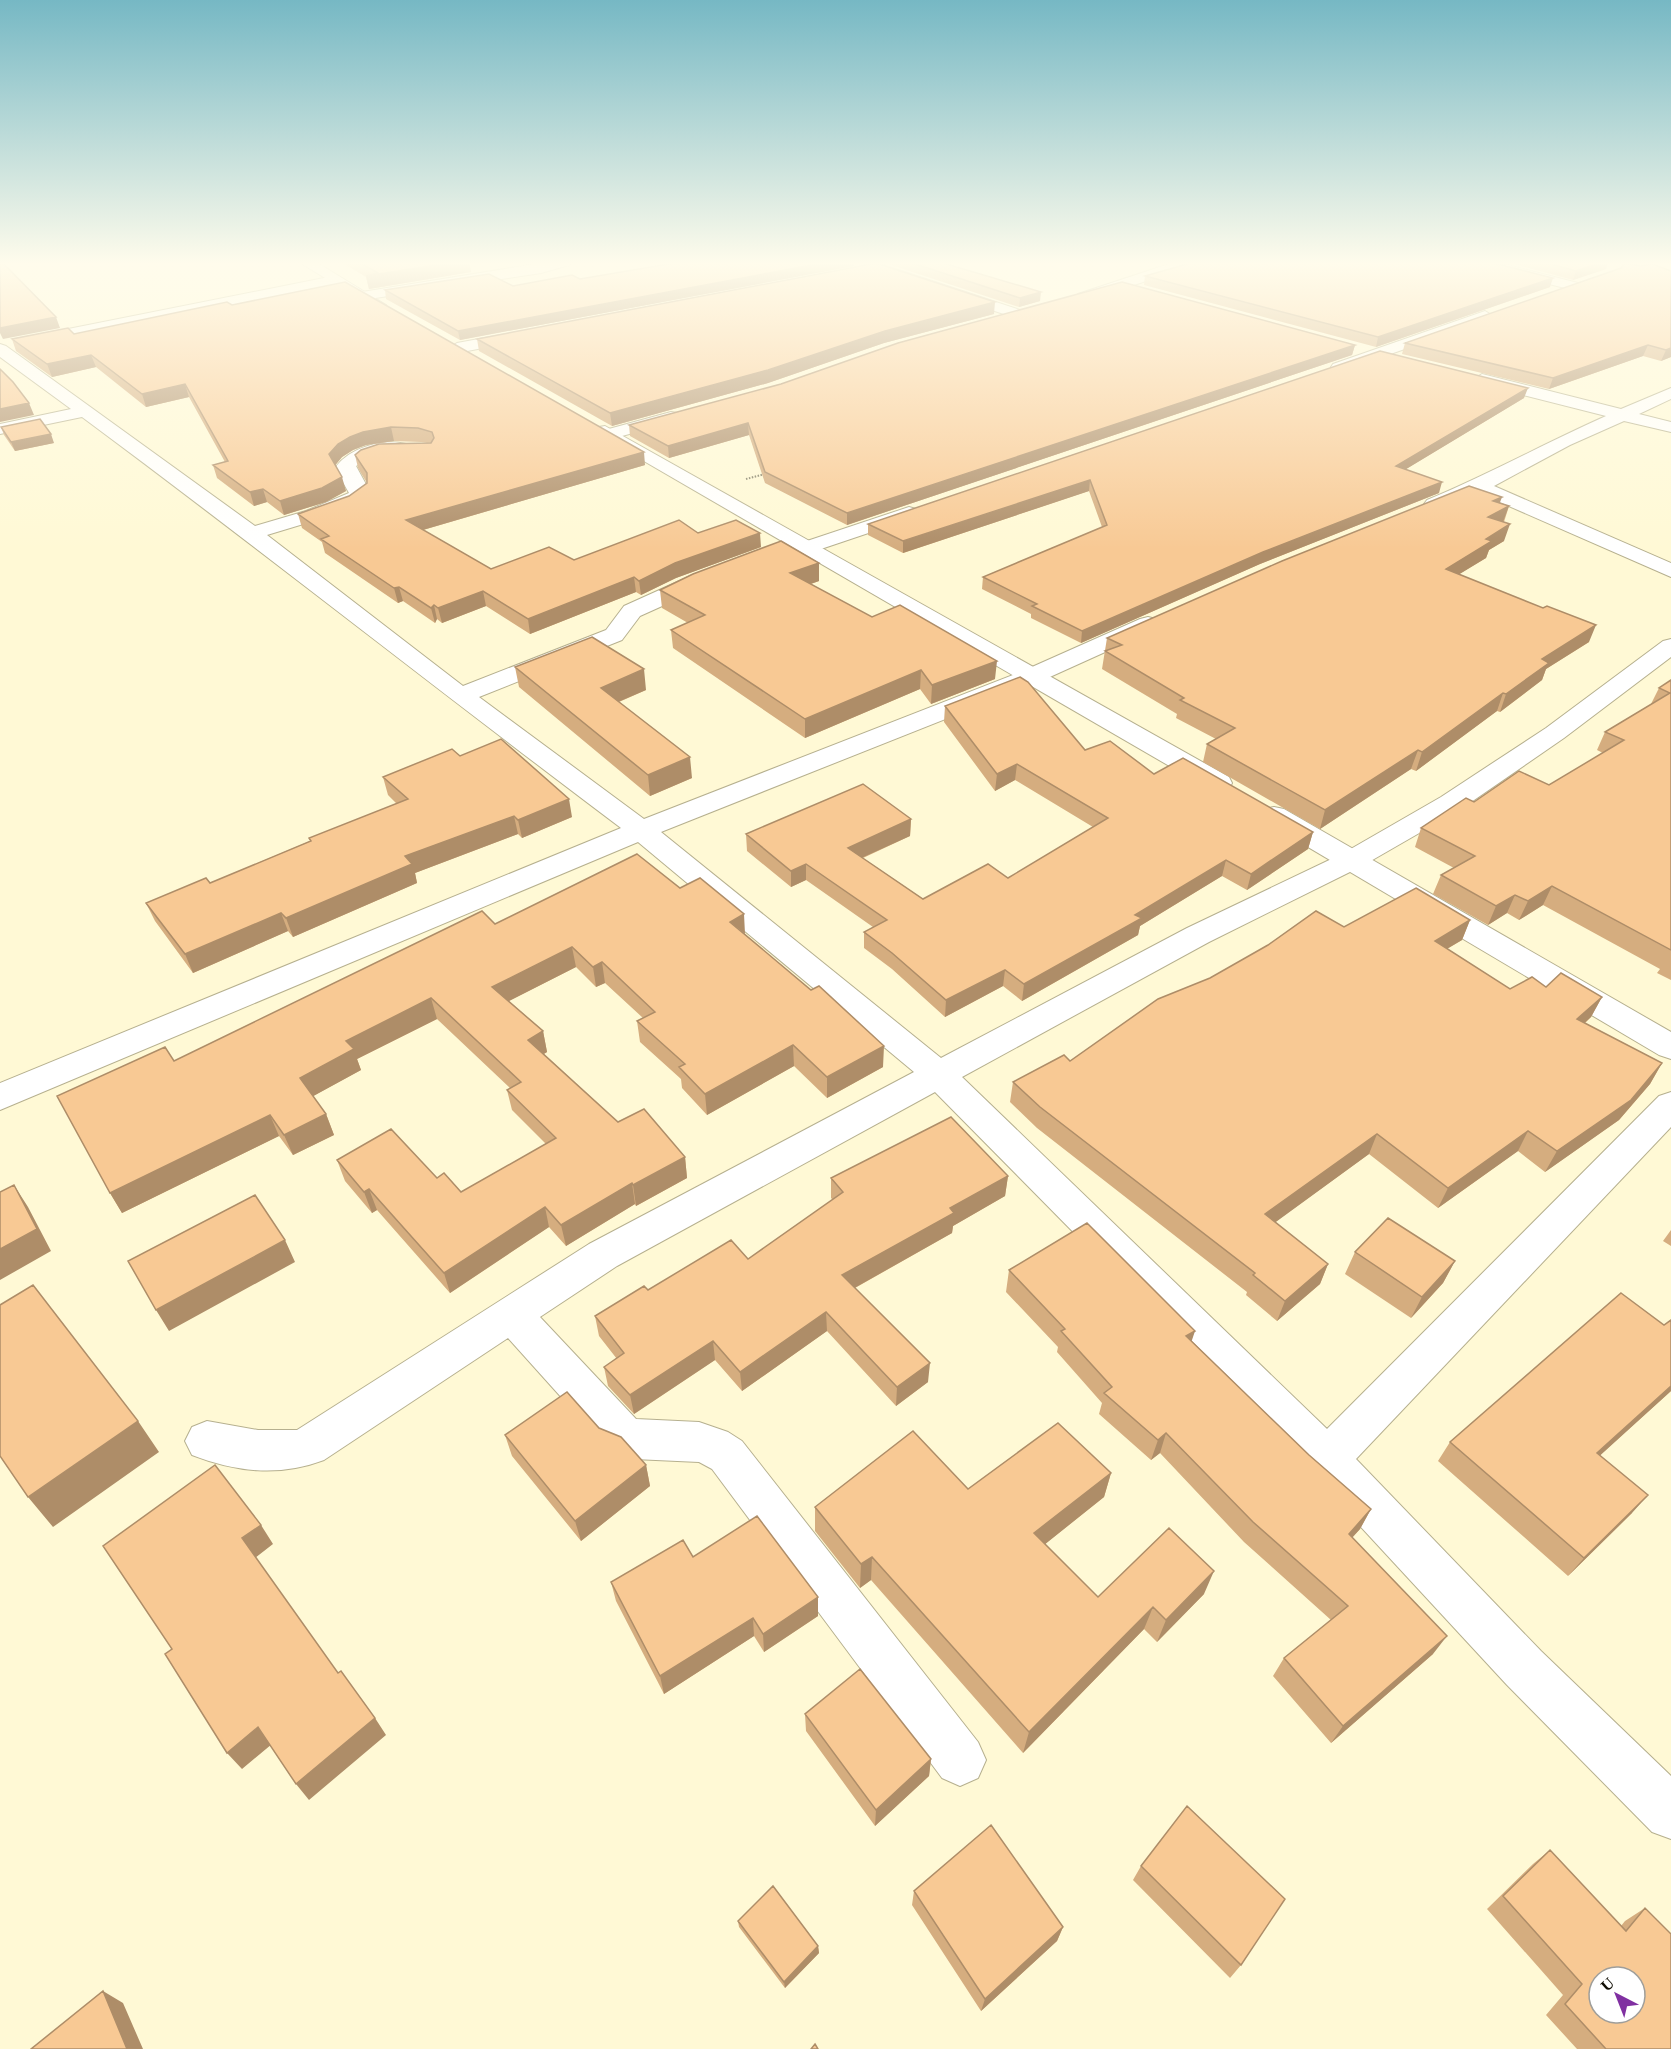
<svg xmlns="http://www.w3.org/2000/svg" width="1671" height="2049" viewBox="0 0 1671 2049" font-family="'Times New Roman',serif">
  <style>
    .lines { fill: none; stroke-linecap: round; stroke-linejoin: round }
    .minor-casing { stroke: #b6b08f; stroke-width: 2 }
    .major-casing { stroke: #b6b08f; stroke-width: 2 }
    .path-far1 { stroke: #85816a; stroke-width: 1.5; stroke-dasharray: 1.5 1.5; stroke-linecap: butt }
    .path { stroke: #85816a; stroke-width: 2; stroke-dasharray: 1.5 1.5; stroke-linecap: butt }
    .minor { fill: #fff; fill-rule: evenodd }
    .major { fill: #fff; fill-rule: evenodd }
    .wall { fill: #d5ad7f }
    .shaded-wall { fill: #ae8d68 }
    .building { fill: #f8c994; stroke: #ae8d68; stroke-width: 1.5; fill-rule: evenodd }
  </style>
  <rect width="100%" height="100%" fill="#fff9d5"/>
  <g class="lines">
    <defs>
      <path id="minor" d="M548 262H571L569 265 541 273 362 300 355 296 362 292Z
        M852 262H874L1023 311 1026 314 1018 319 1013 317 854 265Z
        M1175 262H1197L1195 265 1088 300H1078L1076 297 1078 294Z
        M1471 262H1496L1578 283 1580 286 1573 290 1473 265Z
        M334 276 339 277 341 280 339 283 28 347 20 342 28 337Z
        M1485 311 1493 316 1490 319 1345 370 1339 372 1331 367 1333 364Z
        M523 331 529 333 531 336 529 339 457 353 449 348 457 343Z
        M0 344 6 346 255 526 306 511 349 493 335 468C349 448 382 438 406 444L408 448 406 452 374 457 356 466 368 488 369 495 366 499 320 519 267 535 463 686 606 630 624 606 695 574 703 572 711 574 714 579 711 584 640 616 622 640 479 697 644 819 1023 671 1140 619 1148 617 1156 619 1159 624 1156 629 1041 681 661 832 941 1058 1187 928 1342 854 1441 797 1546 728 1663 641 1671 639V657L1564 738 1461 809 1362 866 1209 942 962 1077 1327 1429 1659 1096 1671 1092V1127L1356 1459 1541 1651 1671 1776V1839L1652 1832 1507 1685 1311 1473 935 1092 617 1266 540 1317 636 1419 699 1422 728 1432 742 1441 978 1742 986 1760 978 1778 960 1786 942 1778 712 1469 699 1462 634 1459 606 1447 508 1338 324 1460C279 1477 236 1472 192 1455L185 1441 192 1427 207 1421 258 1430H297L589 1244 914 1072 638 842 0 1110V1083L621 828C440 692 264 552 82 417L0 434V424L71 409 0 357Z
        M1482 374 1621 409 1671 388V399L1639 414 1671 422V432L1624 421 1570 445 1494 486 1671 563V577L1479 493 1441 508H1427L1424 504 1427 500C1488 475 1545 443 1606 416L1476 383 1474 379Z
        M671 412 677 413 680 417 677 421 611 439 605 438 602 434 605 430Z
        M909 507 916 509 919 513 916 517 815 551 808 553 801 551 797 547 801 543Z"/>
      <path id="major" d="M299 262H316L386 305 379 309 374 308Z
        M605 426 1229 777 1232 783 1229 789 1219 791 1209 789 599 435 596 431 599 427Z
        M1274 807 1284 809 1671 1032V1059L1659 1055 1264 821 1260 815 1264 809Z"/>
    </defs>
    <!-- minor casing -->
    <use href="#minor" class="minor-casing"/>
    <!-- major casing -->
    <use href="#major" class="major-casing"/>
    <!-- path-far1 -->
    <path class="path-far1" d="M1629 266 1638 262"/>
    <!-- path -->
    <path class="path" d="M746 479 765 474"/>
    <!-- minor -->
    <use href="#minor" class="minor"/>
    <!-- major -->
    <use href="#major" class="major"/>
  </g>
  <!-- wall -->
  <path class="wall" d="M341 262H469L471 272 369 289 366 277Z
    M882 262H941L1040 301 1019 307Z
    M1506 262H1608L1606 269 1573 280Z
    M854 266 460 340 386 299 385 290 513 286 580 279Z
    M1621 268 1671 357 1661 361 1643 356 1549 389 1402 354 1405 343Z
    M1145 276 1550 287 1376 347 1144 285Z
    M232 305 645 465 423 530 491 569 574 560 698 533 761 547 676 578 641 595 636 592 530 634 486 606 442 623 437 619 435 623 403 601 398 603 325 553 322 542 302 528 298 514 349 496 367 483 358 468 355 455 427 443 421 442 394 441 366 445 353 450 342 457 335 465 346 491 326 502 284 515 267 502 254 506 217 478 213 465 225 462 189 397 146 407 96 367 52 377 16 351 12 339 74 334Z
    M994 314 884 343 768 383 612 426 479 351 477 339Z
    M1355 345 1352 355 847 525 765 483 749 435 669 458 630 436 629 425Z
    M1380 351 1524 398 1406 469 1439 493 1260 564 1081 643 1031 618V614L982 589 983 577 1102 527 1089 491 903 553 868 535V524Z
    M1 427 54 443 15 451 4 435Z
    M1500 503 1509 506 1504 522V541L1489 550 1486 558 1459 574 1589 642 1546 669 1542 680 1500 712 1497 711 1416 771 1411 769 1320 829 1203 762 1207 744 1216 739 1176 718 1177 714 1102 669 1107 638Z
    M819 563V581L811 584 872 617 995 679 931 704 920 689 805 738 673 648 671 630 688 623 662 608 660 590Z
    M515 667 646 690 619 702 692 778 650 796 519 687Z
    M1671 680V980L1657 973 1660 969 1543 905 1519 920 1507 913 1488 925 1433 894 1441 875 1454 868 1415 847 1421 828 1474 802 1549 785 1603 753 1597 750 1605 732 1651 704 1659 688Z
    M945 706 1085 750 1154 774 1313 832 1308 849 1247 890 1222 876 1140 926 1138 935 1022 1001 1003 986 945 1017 892 969 864 948V932L873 927 806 880 791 887 747 851 746 834 911 819 910 836 863 858 923 899 1008 878 1093 827 1015 780 995 791 944 722Z
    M460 756 572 817 522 838 518 834 415 873 417 883 293 937 288 931 193 973 155 921 146 903 210 883 310 841 309 838 397 804 388 795 383 777Z
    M680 888 745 934 883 1067 827 1098 794 1066 707 1115 682 1088 681 1079 640 1042 637 1021 643 1018 605 983 596 987 576 967 509 1001 543 1031 547 1052 544 1054 618 1122 685 1157 687 1178 636 1206 635 1204 566 1246 549 1227 450 1293 377 1210 372 1213 345 1181 337 1160 437 1178 461 1192 546 1144 512 1110 507 1090 510 1088 437 1019 357 1059 361 1070 313 1096 326 1114 334 1135 293 1155 279 1136 122 1213 110 1193 174 1061 495 924Z
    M1470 920 1462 940 1447 949 1510 989 1546 987 1602 997 1591 1017 1585 1023 1662 1063 1650 1084 1619 1120 1545 1172 1518 1151 1438 1208 1369 1154 1275 1222 1328 1264 1320 1284 1277 1321 1246 1295 1247 1292 1037 1128 1010 1102 1013 1082 1070 1061 1344 927Z
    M1008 1176 1005 1196 953 1226 952 1233 855 1288 928 1382 896 1406 827 1331 742 1391 715 1360 634 1414 608 1386 604 1367 617 1359 599 1336 595 1316 648 1290 748 1259 833 1200 831 1198V1178Z
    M1671 1230V1246L1663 1241Z
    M1355 1252 1455 1261 1443 1283 1411 1318 1345 1274Z
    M1009 1270 1192 1341 1309 1455 1371 1509 1360 1529 1352 1538 1433 1654 1331 1743 1273 1676 1284 1658 1331 1620 1244 1542 1160 1453 1151 1460 1099 1414 1102 1403 1057 1352 1058 1347 1006 1292Z
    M1671 1320V1391L1600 1455 1632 1513 1568 1576 1438 1461 1450 1442 1664 1325Z
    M599 1428 646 1465 650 1486 581 1541 512 1456 505 1435Z
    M1111 1473 1104 1497 1045 1544 1098 1597 1204 1594 1157 1642 1144 1629 1023 1753 871 1580 860 1588 815 1531V1507Z
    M693 1557 818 1616 764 1652 754 1636 664 1694 616 1601 611 1582Z
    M805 1714 931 1759 929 1776 875 1826 806 1731Z
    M1550 1850 1621 1926 1625 1921 1645 1908 1671 2049H1577L1546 2015 1563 1995 1487 1909 1533 1864Z
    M1141 1866 1241 1965 1230 1978 1133 1880Z
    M914 1891 1063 1927 1057 1941 981 2011 912 1905Z
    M738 1921 818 1946 819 1953 785 1988 739 1927Z"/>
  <!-- shaded-wall -->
  <path class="shaded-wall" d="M455 262H469L471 272 369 289 366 276Z
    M828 262H854V266L460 340 458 331Z
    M1602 262H1608L1606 269 1573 280 1576 271Z
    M1553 278 1550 287 1376 347 1378 337Z
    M1041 292 1040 301 1019 307 1020 298Z
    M995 302 994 314 884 343 768 383 612 426 610 413 885 331Z
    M56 317 60 328 3 339 0 333V328Z
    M1355 345 1352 355 847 525V513Z
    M1648 345 1643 356 1549 389 1553 378Z
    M1671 348V357L1661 361 1666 350Z
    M91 355 96 367 52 377 47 364Z
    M185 384 189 397 146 407 142 394Z
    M1528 388 1524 398 1393 477 1396 466Z
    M29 403 34 415 0 422V409Z
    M748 423 749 435 669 458 668 446Z
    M391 427 394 441 366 445 353 450 342 457 333 468 329 454 338 444 350 437 363 432Z
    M51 434 54 443 15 451 11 442Z
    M644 452 645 465 409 534 406 520Z
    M342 477 346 491 326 502 284 515 280 501Z
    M1090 480 1089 491 903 553V541Z
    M1442 482 1439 493 1260 564 1081 643 1082 631 1263 552Z
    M263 489 267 502 254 506 250 492Z
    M1502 497 1496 513 1509 506 1503 522 1483 533 1493 501Z
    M1510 524 1504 541 1489 550 1486 558 1440 586 1446 569 1486 539Z
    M760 533 761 547 676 578 641 595 639 581 675 563Z
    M819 563V581L790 591V573Z
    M634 577 636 592 530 634 528 619Z
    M399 587 403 601 398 603 394 588Z
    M483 591 486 606 442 623 438 608Z
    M434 605 437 619 435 623 431 608Z
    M1596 625 1589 642 1546 669 1542 680 1500 712 1506 694 1542 659Z
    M997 661 995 679 931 704 932 685Z
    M644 669 646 690 604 708 601 688Z
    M921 670 920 689 805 738V719Z
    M1503 693 1497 711 1416 771 1422 752Z
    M1418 750 1411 769 1320 829 1325 810Z
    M690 757 692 778 650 796 648 775Z
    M1017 764 1015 780 995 791 997 774Z
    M569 799 572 817 522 838 518 820Z
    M514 816 518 834 415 873 417 883 293 937 286 918 405 856Z
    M911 819 910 836 848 864V848Z
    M1313 832 1308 849 1247 890 1251 874Z
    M1226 860 1222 876 1140 926 1138 935 1022 1001 1024 984 1135 915Z
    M806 864V880L791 887V871Z
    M1552 886 1543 905 1519 920 1528 901Z
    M1515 895 1507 913 1488 925 1496 906Z
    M281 913 288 931 193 973 185 954Z
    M744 914 745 934 730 922Z
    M1470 920 1462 940 1426 961 1435 941Z
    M572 947 576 967 497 1007 492 987Z
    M602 962 605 983 596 987 593 967Z
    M1005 970 1003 986 945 1017 946 1000Z
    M1602 997 1591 1017 1566 1040 1577 1019Z
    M431 998 437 1019 357 1059 361 1070 308 1099 300 1078 346 1041Z
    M543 1031 547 1052 533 1060 528 1040Z
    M793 1045 794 1066 707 1115 705 1094Z
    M884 1046 883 1067 827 1098V1077Z
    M1662 1063 1650 1084 1619 1120 1545 1172 1557 1151Z
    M326 1114 334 1135 293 1155 284 1135Z
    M270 1115 279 1136 122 1213 110 1193Z
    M1528 1131 1518 1151 1438 1208 1448 1188Z
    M1377 1134 1369 1154 1258 1235 1265 1214Z
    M685 1157 687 1178 636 1206 633 1185Z
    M1008 1176 1005 1196 953 1226 952 1233 842 1295V1275L950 1208Z
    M632 1183 635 1204 566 1246 561 1225Z
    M14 1185 28 1207 51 1251 0 1280V1249Z
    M369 1189 377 1210 372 1213 364 1192Z
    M545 1207 549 1227 450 1293 444 1273Z
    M285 1240 295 1262 169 1331 156 1310Z
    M1455 1261 1443 1283 1411 1318 1422 1297Z
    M1328 1264 1320 1284 1277 1321 1285 1301Z
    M826 1312 827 1331 742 1391 740 1372Z
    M1195 1331 1188 1352 1186 1336Z
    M713 1341 715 1360 634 1414 630 1395Z
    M930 1363 928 1382 896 1406 897 1387Z
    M1671 1386V1391L1583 1471 1597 1453Z
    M138 1421 159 1452 53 1527 28 1497Z
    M1166 1433 1160 1453 1151 1460 1158 1440Z
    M646 1465 650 1486 581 1541 575 1521Z
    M1111 1473 1104 1497 1029 1557 1034 1533Z
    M1648 1495 1632 1513 1568 1576 1584 1558Z
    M1371 1509 1360 1529 1337 1554 1349 1534Z
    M261 1525 273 1544 255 1558 242 1538Z
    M872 1557 871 1580 860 1588 861 1564Z
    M1214 1571 1204 1594 1157 1642 1166 1620Z
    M818 1597V1616L764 1652 763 1634Z
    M1153 1607 1144 1629 1023 1753 1029 1732Z
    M753 1618 754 1636 664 1694 660 1676Z
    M1447 1636 1433 1654 1331 1743 1343 1726Z
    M375 1718 386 1735 309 1800 296 1784Z
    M258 1727 272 1744 242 1769 227 1753Z
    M931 1759 929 1776 875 1826 876 1810Z
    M1063 1927 1057 1941 981 2011 985 1999Z
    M818 1946 819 1953 785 1988 784 1982Z
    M103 1991 123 2003 143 2049H127Z"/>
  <!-- building -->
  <path class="building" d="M0 262H2L56 317 0 328Z
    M359 262H455L366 276 378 273Z
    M680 262H828L458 331 385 290 489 274 513 286 572 275 580 279Z
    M909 262H940L1041 292 1020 298Z
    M1194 262H1490L1553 278 1378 337 1145 276Z
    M1543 262H1602L1576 271Z
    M876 263 995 302 885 331 768 370 610 413 477 339Z
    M1625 263 1640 266 1653 264 1671 271V348L1666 350 1648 345 1553 378 1405 343 1621 268Z
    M345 282 644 452 406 520 491 569 549 547 574 560 679 520 698 533 736 520 760 533 675 563 639 581 634 577 528 619 483 591 438 608 434 605 431 608 399 587 394 588 321 539 329 536 298 514 349 496 367 483V473L355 455 361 450 379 444 431 443 434 438 432 432 418 428 391 427 363 432 350 437 338 444 329 454 342 477 322 488 280 501 263 489 250 492 213 465 228 461 185 384 142 394 91 355 47 364 12 339 68 328 74 334 227 302 232 305Z
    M1122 282 1355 345 847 513 765 472 748 423 668 446 629 425 781 384 898 343Z
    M1380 351 1528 388 1396 466 1442 482 1263 552 1082 631 1032 606 1037 604 983 577 1107 525 1090 480 903 541 868 524Z
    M0 369 13 382 29 403 0 409Z
    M40 419 51 434 11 442 1 427Z
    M1469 486 1502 497 1493 501 1509 506 1488 517 1510 524 1486 539 1492 541 1446 569 1543 608 1547 606 1596 625 1542 659 1549 663 1506 694 1503 693 1422 752 1418 750 1325 810 1207 744 1235 728 1180 700 1184 698 1105 651 1122 645 1107 638 1282 561Z
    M781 541 819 563 790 573 872 617 900 605 997 661 932 685 921 670 805 719 671 630 705 615 660 590 693 574Z
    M592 637 644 669 601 688 690 757 648 775 515 667Z
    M1020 677 1028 682 1085 750 1110 741 1154 774 1183 758 1313 832 1251 874 1226 860 1135 915 1142 918 1024 984 1005 970 946 1000 892 953 864 932 887 920 806 864 791 871 746 834 863 784 911 819 848 848 923 899 988 864 1008 878 1108 818 1017 764 997 774 945 706Z
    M1671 680V950L1552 886 1528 901 1515 895 1496 906 1441 875 1475 856 1421 828 1466 798 1474 802 1519 771 1549 785 1624 740 1605 732 1670 693 1659 688Z
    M501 739 569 799 518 820 514 816 405 856 412 864 286 918 281 913 185 954 146 903 206 878 210 883 311 841 309 838 408 799 383 777 452 749 460 756Z
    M637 854 680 888 700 878 744 914 730 922 811 990 819 986 884 1046 827 1077 793 1045 705 1094 679 1067 685 1064 637 1021 655 1012 602 962 593 967 572 947 492 987 543 1031 528 1040 618 1122 644 1109 685 1157 633 1185 632 1183 561 1225 545 1207 444 1273 369 1189 364 1192 337 1160 391 1129 437 1178 444 1173 461 1192 556 1138 507 1090 521 1082 431 998 346 1041 354 1049 300 1078 326 1114 284 1135 270 1115 110 1193 57 1096 165 1047 174 1061 482 911 495 924Z
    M1416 888 1470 920 1435 941 1510 989 1532 977 1546 987 1561 973 1602 997 1577 1019 1662 1063 1631 1100 1557 1151 1528 1131 1448 1188 1377 1134 1265 1214 1328 1264 1285 1301 1253 1275 1255 1273 1040 1107 1013 1082 1064 1055 1070 1061 1158 999 1210 978 1268 945 1316 911 1344 927Z
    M951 1117 1008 1176 950 1208 954 1213 842 1275 930 1363 897 1387 826 1312 740 1372 713 1341 630 1395 604 1367 624 1353 595 1316 644 1286 648 1290 731 1240 748 1259 843 1192 831 1178Z
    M14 1185 37 1229 0 1249V1192Z
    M255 1195 285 1240 156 1310 128 1261Z
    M1388 1218 1455 1261 1422 1297 1355 1252Z
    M1087 1223 1195 1331 1186 1336 1309 1455 1371 1509 1349 1534 1447 1636 1343 1726 1284 1658 1348 1606 1253 1522 1166 1433 1158 1440 1104 1393 1112 1387 1061 1331 1065 1329 1009 1270Z
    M33 1285 138 1421 28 1497 0 1456V1305Z
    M1621 1293 1664 1325 1671 1320V1386L1597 1453 1648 1495 1584 1558 1450 1442Z
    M567 1392 599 1428 621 1437 646 1465 575 1521 505 1435Z
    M1058 1423 1111 1473 1034 1533 1098 1597 1169 1528 1214 1571 1166 1620 1153 1607 1029 1732 872 1557 861 1564 815 1507 913 1431 968 1489Z
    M215 1465 261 1525 242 1538 338 1673 341 1671 375 1718 296 1784 258 1727 227 1753 165 1654 172 1649 103 1546Z
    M757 1516 818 1597 763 1634 753 1618 660 1676 611 1582 683 1540 693 1557Z
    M860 1669 931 1759 876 1810 805 1714Z
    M1187 1806 1285 1899 1241 1965 1141 1866Z
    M991 1825 1063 1927 985 1999 914 1891Z
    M1550 1850 1626 1931 1645 1908 1671 1934V2049H1606L1565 2004 1582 1984 1503 1896ZM1599 1977H1635V2013H1599Z
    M773 1886 818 1946 784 1982 738 1921Z
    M103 1991 127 2049H31Z
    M815 2044 818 2049H811Z"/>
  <!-- sky -->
  <linearGradient id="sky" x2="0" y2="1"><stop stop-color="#76b8c4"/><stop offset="0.48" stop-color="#fffcec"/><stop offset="1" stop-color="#fffcec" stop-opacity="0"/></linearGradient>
  <rect width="1671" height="549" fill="url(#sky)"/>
  <!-- north arrow -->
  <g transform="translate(1617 1995) rotate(318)"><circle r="28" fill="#ffffff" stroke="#9f9e9a" stroke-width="1.5"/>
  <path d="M0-4.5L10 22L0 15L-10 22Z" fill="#8030a1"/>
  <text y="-9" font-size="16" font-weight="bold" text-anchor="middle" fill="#0f0d03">U</text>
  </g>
</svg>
